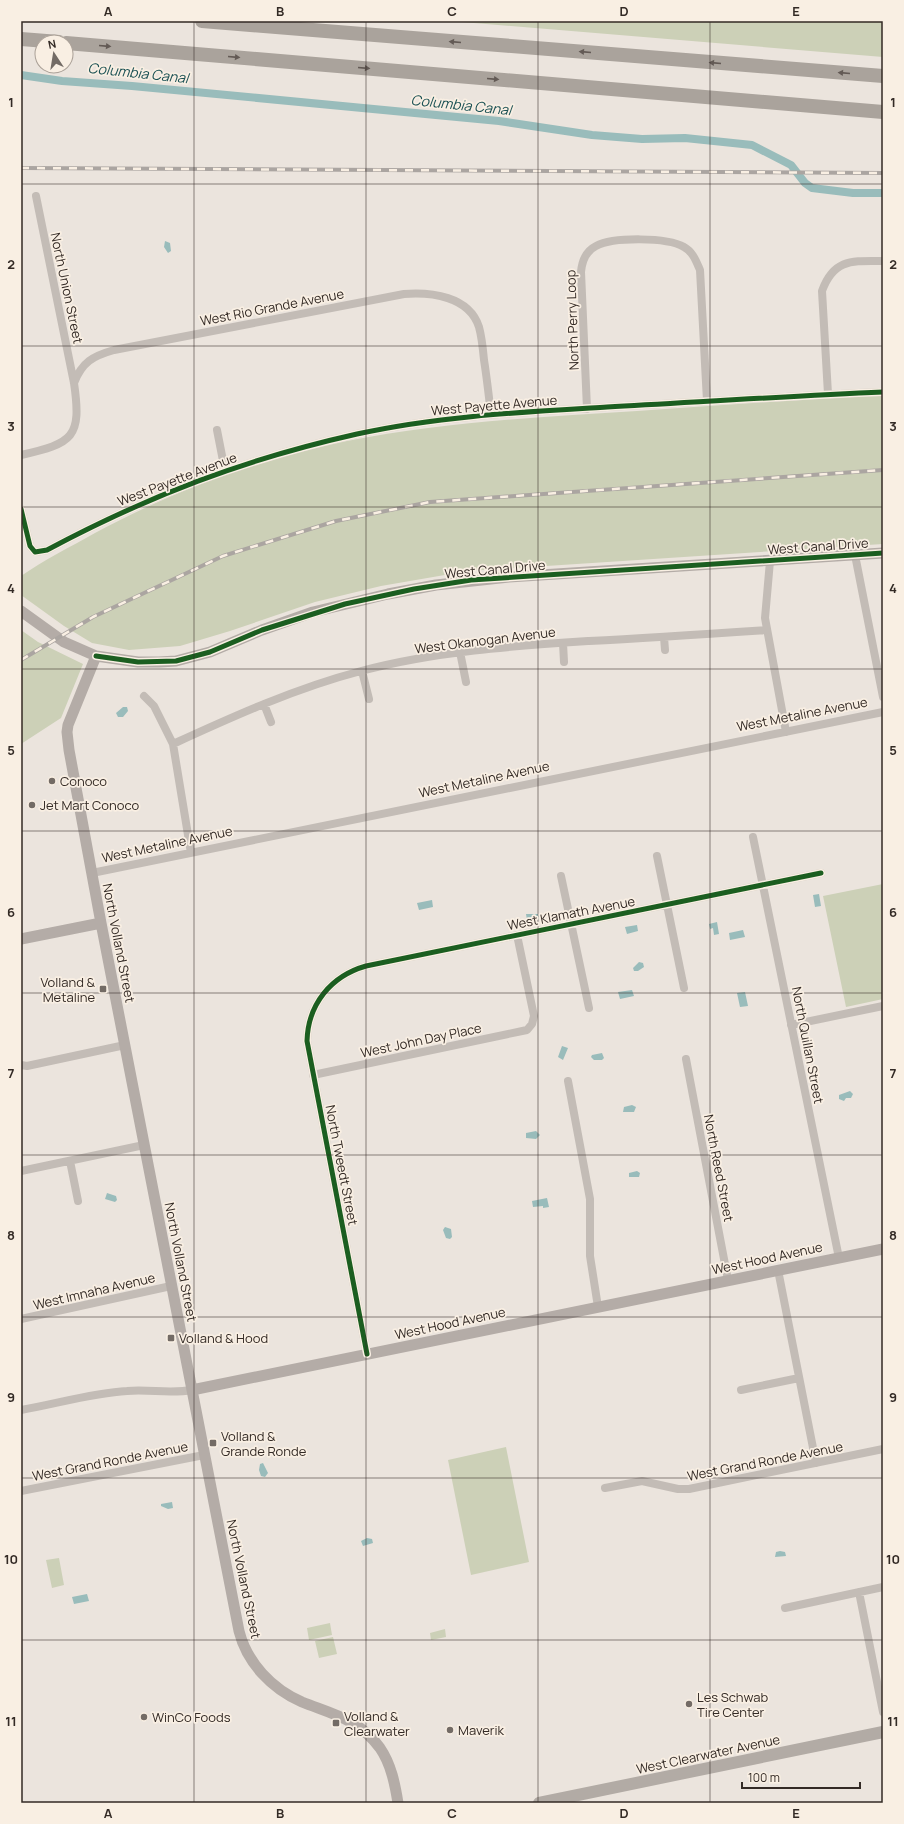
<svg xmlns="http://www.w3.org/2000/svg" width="904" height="1824" viewBox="0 0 904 1824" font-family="Manrope,sans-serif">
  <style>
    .green { fill: #ccd0b7 }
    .water { fill: #99bcbb }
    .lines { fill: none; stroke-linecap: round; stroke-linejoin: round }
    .canal { stroke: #99bcbb; stroke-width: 8 }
    .street { stroke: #c3bcb6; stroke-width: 8 }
    .secondary { stroke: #b4aca7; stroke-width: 11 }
    .primary { stroke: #b2aba5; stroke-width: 12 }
    .highway { stroke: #aaa39c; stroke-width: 14 }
    .rail-casing { stroke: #aba5a1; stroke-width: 4 }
    .rail { stroke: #f9efe3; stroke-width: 2.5; stroke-dasharray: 8; stroke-linecap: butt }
    .cycleway-casing { stroke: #f9efe3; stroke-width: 8 }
    .cycleway { stroke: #1b5e20; stroke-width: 5 }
    .oneway { fill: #635a55 }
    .grid { fill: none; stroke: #332a25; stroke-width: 1; stroke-opacity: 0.55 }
    .poi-dot { fill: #736b65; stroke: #f9efe3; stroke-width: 1.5 }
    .labels { text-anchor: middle; stroke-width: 3.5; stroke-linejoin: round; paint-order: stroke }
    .street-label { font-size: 13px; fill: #332a25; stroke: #f9efe3 }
    .poi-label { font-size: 13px; fill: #332a25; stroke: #f9efe3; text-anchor: start }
    .water-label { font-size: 14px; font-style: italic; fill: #1b5154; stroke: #f9efe3 }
    .neatline { fill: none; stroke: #332a25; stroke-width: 1.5 }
    .grid-label { font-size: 13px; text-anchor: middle; font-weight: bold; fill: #332a25 }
  </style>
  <rect width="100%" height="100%" fill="#ebe4dd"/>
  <!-- green -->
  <path class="green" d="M450 21H883V57Z
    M883 395V544L468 571 381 586 315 602 230 631 180 646 129 650 92 643 64 626 21 595V576C44 560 70 547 95 533 173 491 259 459 347 441 442 422 540 417 637 411 719 405 801 400 883 395Z
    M21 630 38 642 83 664 61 718 21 744Z
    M883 884V999L846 1007 823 896Z
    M506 1447 529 1562 471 1575 448 1460Z
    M59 1558 64 1585 52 1588 46 1560Z
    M330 1623 332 1635 309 1640 307 1628Z
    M445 1629 446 1637 431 1640 430 1633Z
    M333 1637 337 1654 319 1658 315 1641Z"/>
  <!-- water -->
  <path class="water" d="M165 241 170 243 171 251 168 253 164 247Z
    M123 707H127L128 711 123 717H118L116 713Z
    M819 894 821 906 815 907 813 895Z
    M432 900 433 907 419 910 417 903Z
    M526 914H538L539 919 531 921 527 920Z
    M717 922 719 934 714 935 713 928 710 929 709 924Z
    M637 925 638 931 627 934 625 927Z
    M743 930 745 937 730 940 729 933Z
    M639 962 643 963 644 967 638 971H634L633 968Z
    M632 990 634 996 620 999 618 992Z
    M745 992 748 1006 740 1007 737 993Z
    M562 1046 568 1048 563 1060 558 1057Z
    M602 1053 604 1058 602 1060H594L591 1057 592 1055Z
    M850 1091 853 1094 851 1098H846L844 1101 839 1099V1095Z
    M632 1105 636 1107 634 1112H623L624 1107Z
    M536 1131 540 1135 536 1139 526 1138V1133Z
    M637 1171 640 1173 639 1177H629V1173Z
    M107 1193 116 1196 117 1200 115 1202 105 1199Z
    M547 1198 549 1207 543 1208V1206L533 1207 532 1201Z
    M445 1227 451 1229 452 1237 450 1239 446 1238 443 1230Z
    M263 1463 268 1473 265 1477 261 1476 259 1470 260 1464Z
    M172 1502 173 1508 168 1509 161 1506V1504Z
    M367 1538 372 1539 373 1543 363 1546 361 1541Z
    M780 1551 785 1552 786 1556 775 1557 776 1552Z
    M87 1594 89 1601 74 1604 72 1597Z"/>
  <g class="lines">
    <!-- canal -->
    <path class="canal" d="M21 75 62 81 132 86 499 121 592 135 642 139 685 138 752 145 791 165 805 183 812 188 853 193H883"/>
    <!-- street -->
    <path class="street" d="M74 383C82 362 93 356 114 350L404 294C431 292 469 296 479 327 482 338 483 349 484 360 487 379 489 397 491 415
      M828 394 822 291C834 258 853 261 883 261
      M587 409 581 272C582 261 586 251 596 246 613 237 667 237 684 247 693 252 696 261 700 270L707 401
      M217 430 225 471
      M21 455C73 443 82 438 74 383L36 196
      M21 509 30 546 35 552 47 550C148 496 245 459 357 434 439 416 523 412 607 407 699 402 791 396 883 392
      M855 555 883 697
      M770 561 765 618 786 732
      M664 637 665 650
      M563 643 564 662
      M460 652 466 682
      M362 671 369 699
      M144 696 154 706 173 744 191 853
      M264 704 271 722
      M173 744C234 716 296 688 361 671 436 651 513 646 589 641 648 638 708 634 767 630
      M753 837 839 1258
      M657 856 684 988
      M92 873 883 712
      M561 876 589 1008
      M791 1025 883 1006
      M686 1059 728 1280
      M21 1065 27 1066 125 1045
      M313 1075 527 1030 532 1024 534 1016 517 935
      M568 1081 590 1199V1256L598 1307
      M70 1161 78 1201
      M21 1171 144 1145
      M778 1270 816 1463
      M21 1319 171 1286
      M367 1354 307 1041C308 1004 331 976 366 966L821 873
      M741 1390 799 1378
      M21 1410C56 1404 92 1393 127 1391 149 1389 170 1394 192 1390
      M605 1488 642 1481 678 1489H689L883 1449
      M21 1491 204 1455
      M859 1592 883 1712
      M785 1608 883 1587"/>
    <!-- secondary -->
    <path class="secondary" d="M21 611 64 642 96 656 138 662H159L176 661 210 652 262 630 313 612 388 594 436 585 509 577 883 553
      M96 656 68 725 67 732 69 750 101 923 239 1631C247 1663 272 1689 302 1702 332 1714 359 1719 380 1748 391 1764 395 1784 398 1803
      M21 939 101 923
      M192 1390 883 1249"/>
    <!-- primary -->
    <path class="primary" d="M539 1803 883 1732"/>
    <!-- highway -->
    <path class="highway" d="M202 21 883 76
      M21 39 59 42
      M66 43 883 112"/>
    <defs>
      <path id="rail" d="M21 168 883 173
        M21 660 93 617 223 556 336 521 430 502 883 470"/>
    </defs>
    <!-- rail casing -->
    <use href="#rail" class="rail-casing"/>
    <!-- rail -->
    <use href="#rail" class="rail"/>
    <defs>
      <path id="cycleway" d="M21 509 30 546 35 552 47 550C148 496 245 459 357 434 439 416 523 412 607 407 699 402 791 396 883 392
        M96 656 138 662 176 661 210 652 262 630 345 604 414 589 471 580 883 553
        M367 1354 307 1041C308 1004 331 976 366 966L821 873"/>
    </defs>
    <!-- cycleway casing -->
    <use href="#cycleway" class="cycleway-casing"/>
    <!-- cycleway -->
    <use href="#cycleway" class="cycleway"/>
  </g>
  <!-- one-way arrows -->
  <defs><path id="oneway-solid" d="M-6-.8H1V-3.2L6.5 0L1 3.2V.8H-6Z"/></defs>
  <g class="oneway">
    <use href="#oneway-solid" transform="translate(455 42) rotate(-175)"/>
    <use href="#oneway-solid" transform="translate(105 46) rotate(5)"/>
    <use href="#oneway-solid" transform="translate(585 52) rotate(-175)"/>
    <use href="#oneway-solid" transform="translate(234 57) rotate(5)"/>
    <use href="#oneway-solid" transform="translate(715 63) rotate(-175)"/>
    <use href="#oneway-solid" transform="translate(364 68) rotate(5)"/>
    <use href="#oneway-solid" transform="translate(844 73) rotate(-175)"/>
    <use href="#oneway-solid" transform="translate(493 79) rotate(5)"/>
  </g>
  <!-- grid -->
  <path class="grid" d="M194 21V1803M366 21V1803M538 21V1803M710 21V1803M21 184H883M21 346H883M21 507H883M21 669H883M21 831H883M21 993H883M21 1155H883M21 1317H883M21 1478H883M21 1640H883"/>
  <!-- markers -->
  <g class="poi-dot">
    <circle cx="52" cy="781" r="4"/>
    <circle cx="32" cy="805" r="4"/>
    <rect x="99" y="985" width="8" height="8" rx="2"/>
    <rect x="167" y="1334" width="8" height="8" rx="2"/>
    <rect x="209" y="1439" width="8" height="8" rx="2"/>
    <circle cx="689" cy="1704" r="4"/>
    <circle cx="144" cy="1717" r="4"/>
    <rect x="332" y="1719" width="8" height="8" rx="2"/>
    <circle cx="450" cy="1730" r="4"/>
  </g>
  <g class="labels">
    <!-- street labels -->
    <g class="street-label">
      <text transform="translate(67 288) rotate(78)" y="5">North Union Street</text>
      <text transform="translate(272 307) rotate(-11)" y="5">West Rio Grande Avenue</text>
      <text transform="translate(572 320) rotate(-92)" y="5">North Perry Loop</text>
      <text transform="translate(494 405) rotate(-5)" y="5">West Payette Avenue</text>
      <text transform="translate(177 479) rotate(-21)" y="5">West Payette Avenue</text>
      <text transform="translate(818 546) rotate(-4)" y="5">West Canal Drive</text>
      <text transform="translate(495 569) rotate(-5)" y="5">West Canal Drive</text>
      <text transform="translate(485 640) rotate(-7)" y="5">West Okanogan Avenue</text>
      <text transform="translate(802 714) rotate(-11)" y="5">West Metaline Avenue</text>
      <text transform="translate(484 779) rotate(-12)" y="5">West Metaline Avenue</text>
      <text transform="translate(167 844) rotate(-12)" y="5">West Metaline Avenue</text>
      <text transform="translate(571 913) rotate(-11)" y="5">West Klamath Avenue</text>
      <text transform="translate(119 943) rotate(79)" y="5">North Volland Street</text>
      <text transform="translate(421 1040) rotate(-12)" y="5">West John Day Place</text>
      <text transform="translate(808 1045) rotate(79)" y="5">North Quillan Street</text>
      <text transform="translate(342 1165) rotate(79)" y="5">North Tweedt Street</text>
      <text transform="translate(719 1168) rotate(79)" y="5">North Reed Street</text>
      <text transform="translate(767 1258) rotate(-12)" y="5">West Hood Avenue</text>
      <text transform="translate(181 1262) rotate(79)" y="5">North Volland Street</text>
      <text transform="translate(94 1291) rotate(-13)" y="5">West Imnaha Avenue</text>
      <text transform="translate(450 1323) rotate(-12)" y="5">West Hood Avenue</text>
      <text transform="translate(110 1461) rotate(-11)" y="5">West Grand Ronde Avenue</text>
      <text transform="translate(765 1461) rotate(-11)" y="5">West Grand Ronde Avenue</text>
      <text transform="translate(244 1579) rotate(78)" y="5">North Volland Street</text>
      <text transform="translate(708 1754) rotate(-12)" y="5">West Clearwater Avenue</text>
    </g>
    <!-- poi labels -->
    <g class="poi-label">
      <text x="60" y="786">Conoco</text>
      <text x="40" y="810">Jet Mart Conoco</text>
      <text x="95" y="987" text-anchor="end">Volland &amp;<tspan x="95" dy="15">Metaline</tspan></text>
      <text x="179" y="1343">Volland &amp; Hood</text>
      <text x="221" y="1441">Volland &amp;<tspan x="221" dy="15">Grande Ronde</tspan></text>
      <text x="697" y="1702">Les Schwab<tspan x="697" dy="15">Tire Center</tspan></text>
      <text x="344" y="1721">Volland &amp;<tspan x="344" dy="15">Clearwater</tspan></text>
      <text x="152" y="1722">WinCo Foods</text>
      <text x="458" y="1735">Maverik</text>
    </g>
    <!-- water labels -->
    <g class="water-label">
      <text transform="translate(138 73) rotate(6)" y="5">Columbia Canal</text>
      <text transform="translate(461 105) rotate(6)" y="5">Columbia Canal</text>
    </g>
  </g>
  <!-- border -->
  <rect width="904" height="1824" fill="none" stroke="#f9efe3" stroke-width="44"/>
  <!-- north arrow -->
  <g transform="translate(54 54) rotate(348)"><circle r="19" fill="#f9efe3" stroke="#aaa097"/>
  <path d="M0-3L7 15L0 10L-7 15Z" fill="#736b65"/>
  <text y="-6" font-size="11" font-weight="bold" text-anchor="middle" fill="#332a25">N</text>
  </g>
  <!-- scale -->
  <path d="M742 1782v6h118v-6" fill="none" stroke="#332a25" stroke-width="2"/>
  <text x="748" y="1782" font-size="12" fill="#332a25" stroke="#f9efe3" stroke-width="3" paint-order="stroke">100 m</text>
  <rect x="22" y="22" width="860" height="1780" class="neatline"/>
  <g class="grid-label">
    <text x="108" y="16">A</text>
    <text x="280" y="16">B</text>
    <text x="452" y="16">C</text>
    <text x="624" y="16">D</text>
    <text x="796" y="16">E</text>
    <text x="11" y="107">1</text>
    <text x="893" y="107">1</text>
    <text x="11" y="269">2</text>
    <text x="893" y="269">2</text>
    <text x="11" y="431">3</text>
    <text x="893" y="431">3</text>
    <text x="11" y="593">4</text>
    <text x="893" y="593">4</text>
    <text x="11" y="755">5</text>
    <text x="893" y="755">5</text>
    <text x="11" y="917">6</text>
    <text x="893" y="917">6</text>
    <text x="11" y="1078">7</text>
    <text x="893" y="1078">7</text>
    <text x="11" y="1240">8</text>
    <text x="893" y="1240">8</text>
    <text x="11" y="1402">9</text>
    <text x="893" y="1402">9</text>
    <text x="11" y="1564">10</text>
    <text x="893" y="1564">10</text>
    <text x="11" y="1726">11</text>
    <text x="893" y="1726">11</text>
    <text x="108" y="1818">A</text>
    <text x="280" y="1818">B</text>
    <text x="452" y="1818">C</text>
    <text x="624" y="1818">D</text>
    <text x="796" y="1818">E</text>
  </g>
</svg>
